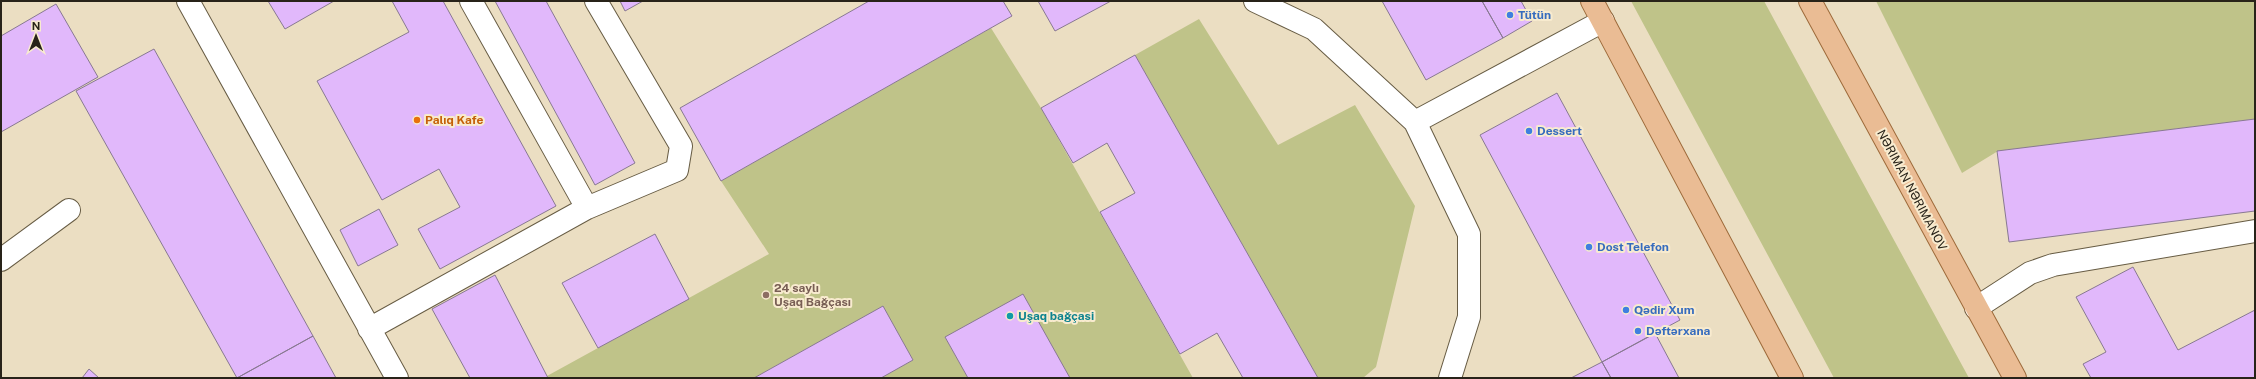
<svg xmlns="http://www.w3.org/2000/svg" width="2256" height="379" viewBox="0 0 2256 379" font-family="'Public Sans',sans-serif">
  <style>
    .green { fill: #bfc389 }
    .building { fill: #e1b8fb; stroke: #887991 }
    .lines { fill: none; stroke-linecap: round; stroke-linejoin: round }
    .minor-casing { stroke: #675c44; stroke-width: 24 }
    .major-casing { stroke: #9d6a3a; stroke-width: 24 }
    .minor { stroke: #fff; stroke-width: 22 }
    .major { stroke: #eabc94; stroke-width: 22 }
    .shop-dot { fill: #3f7fe0; stroke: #f8ebcf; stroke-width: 1.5 }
    .food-dot { fill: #e8710a; stroke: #f8ebcf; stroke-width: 1.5 }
    .education-dot { fill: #8d6e63; stroke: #f8ebcf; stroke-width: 1.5 }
    .culture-dot { fill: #0f9aa8; stroke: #f8ebcf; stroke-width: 1.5 }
    .labels { text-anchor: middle; stroke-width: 4; stroke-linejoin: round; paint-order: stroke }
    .shop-label { font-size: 12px; font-weight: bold; fill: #366cbe; stroke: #f8ebcf; text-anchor: start }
    .food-label { font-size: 12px; font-weight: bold; fill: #c56008; stroke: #f8ebcf; text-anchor: start }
    .street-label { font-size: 12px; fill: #282319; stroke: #f8ebcf }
    .education-label { font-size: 12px; font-weight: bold; fill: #785e54; stroke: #f8ebcf; text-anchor: start }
    .culture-label { font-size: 12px; font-weight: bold; fill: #0d838f; stroke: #f8ebcf; text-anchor: start }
  </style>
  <rect width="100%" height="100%" fill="#ebdec2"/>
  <!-- green -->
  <path class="green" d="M1631 1H1764L1969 378H1834Z
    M1876 1H2255V119L1998 151 1962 173Z
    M1199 19 1278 145 1355 105 1415 206 1376 367 1363 378H1318L1135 55Z
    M991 28 1041 108 1193 378H1070L945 337 968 378H881L913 360 883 307 754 378H548L547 376 769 254 721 181Z"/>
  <!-- building -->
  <path class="building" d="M268 1H334L285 29Z
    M392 1H443L556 206 440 269 418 229 460 207 439 169 382 200 317 81 409 32Z
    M495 1H546L635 163 595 185Z
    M620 1H643L625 11Z
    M869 1H1003L1012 16 721 181 680 108Z
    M1038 1H1111L1055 31Z
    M1382 1H1482L1503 38 1426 80Z
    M1482 1H1521L1532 21 1503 38Z
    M56 4 98 77 1 132V36Z
    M154 49 313 336 237 378 76 91Z
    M1135 55 1318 378H1243L1217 333 1180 354 1100 212 1135 193 1107 143 1073 163 1041 108Z
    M1557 93 1680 320 1602 362 1480 135Z
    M2255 119V211L2009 242 1997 151Z
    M379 209 398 245 358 266 340 230Z
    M655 234 689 299 598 348 562 283Z
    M2133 267 2178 350 2255 310V378H2091L2083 364 2106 352 2076 297Z
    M495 275 547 376 548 378H470L432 309Z
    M1023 294 1070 378H968L945 337Z
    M883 306 913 360 881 378H754Z
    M1655 333 1679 378H1611L1602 362Z
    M313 336 336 378H237Z
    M1602 362 1611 378H1571Z
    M89 369 99 378H82Z"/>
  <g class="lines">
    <defs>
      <path id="minor" d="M188 1 397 378
        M471 1 587 208
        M1255 1 1314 29 1415 122
        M1 260 69 210
        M1976 308 2030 273 2053 265 2255 231
        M369 329 587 208 677 170 681 146 596 1
        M1450 378 1469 317V234L1415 122 1603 21"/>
      <path id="major" d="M1592 1 1792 378
        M1810 1 2015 378"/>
    </defs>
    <!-- minor casing -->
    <use href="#minor" class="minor-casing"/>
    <!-- major casing -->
    <use href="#major" class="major-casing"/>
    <!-- minor -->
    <use href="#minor" class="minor"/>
    <!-- major -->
    <use href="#major" class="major"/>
  </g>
  <!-- markers -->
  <g class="shop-dot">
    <circle cx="1510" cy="15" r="4"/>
    <circle cx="1529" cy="131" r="4"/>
    <circle cx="1589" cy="247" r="4"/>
    <circle cx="1626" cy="310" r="4"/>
    <circle cx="1638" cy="331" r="4"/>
  </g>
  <circle class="food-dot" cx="417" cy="120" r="4"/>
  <circle class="education-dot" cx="766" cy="295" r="4"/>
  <circle class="culture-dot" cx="1010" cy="316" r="4"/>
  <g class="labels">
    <!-- shop labels -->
    <g class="shop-label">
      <text x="1518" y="19">Tütün</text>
      <text x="1537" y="135">Dessert</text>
      <text x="1597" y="251">Dost Telefon</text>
      <text x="1634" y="314">Qədir Xum</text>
      <text x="1646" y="335">Dəftərxana</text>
    </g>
    <!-- food labels -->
    <g class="food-label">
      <text x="425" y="124">Palıq Kafe</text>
    </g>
    <!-- street labels -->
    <g class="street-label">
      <text transform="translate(1912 190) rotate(62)" y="4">NƏRIMAN NƏRIMANOV</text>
    </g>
    <!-- education labels -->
    <g class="education-label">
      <text x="774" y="292">24 saylı<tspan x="774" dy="14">Uşaq Bağçası</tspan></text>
    </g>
    <!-- culture labels -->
    <g class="culture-label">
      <text x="1018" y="320">Uşaq bağçasi</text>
    </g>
  </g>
  <!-- border -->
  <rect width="2256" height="379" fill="none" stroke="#282319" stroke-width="4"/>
  <!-- north arrow -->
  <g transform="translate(36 36)" stroke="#f8ebcf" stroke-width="3" paint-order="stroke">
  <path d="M0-3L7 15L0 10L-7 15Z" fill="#282319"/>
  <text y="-6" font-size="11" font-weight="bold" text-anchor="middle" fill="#282319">N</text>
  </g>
</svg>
